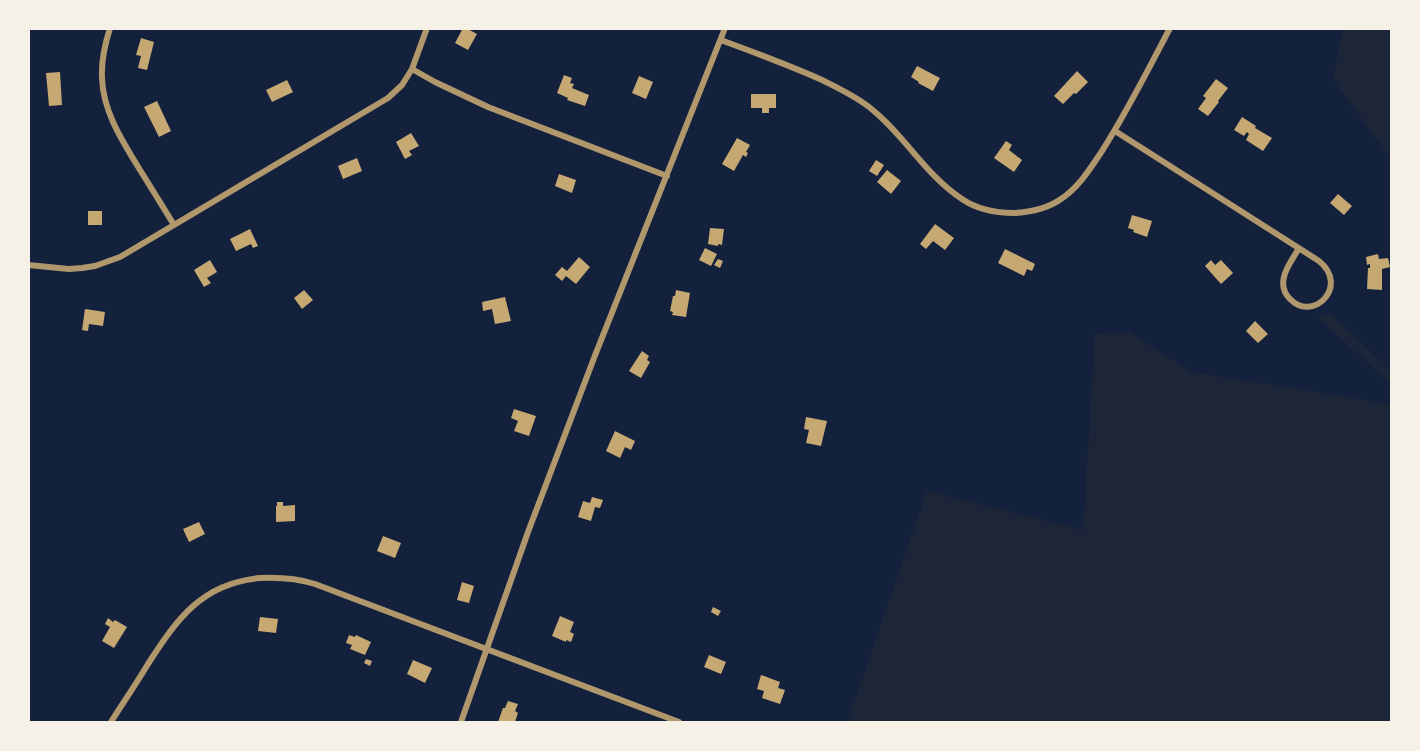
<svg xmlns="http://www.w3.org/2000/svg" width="1420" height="751" viewBox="0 0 1420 751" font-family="'Noto Sans',sans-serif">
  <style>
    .green { fill: #1d2539 }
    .building { fill: #c6a872 }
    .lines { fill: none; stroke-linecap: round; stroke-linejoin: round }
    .minor { stroke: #b1986c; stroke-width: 6 }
  </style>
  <rect width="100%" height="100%" fill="#14213d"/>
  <!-- green -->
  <path class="green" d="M1343 29H1391V159L1333 79Z
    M1329 313 1391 370V384L1318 318Z
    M1129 332 1192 372 1391 404V722H847L927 491 1083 530 1095 334Z"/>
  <!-- building -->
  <path class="building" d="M463 28H466L477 34 468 50 455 43Z
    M141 38 154 42 147 70 138 68 141 56 136 55Z
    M917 66 940 78 933 91 918 83 919 82 911 77Z
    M1077 71 1088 82 1076 94 1074 93 1063 104 1054 96Z
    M60 72 62 105 49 106 46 73Z
    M564 75 572 78 570 83 574 84 572 88 589 95 585 106 567 100 568 98 557 93Z
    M639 76 653 82 646 99 632 93Z
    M1216 79 1228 88 1218 101 1219 102 1208 116 1198 109 1206 98 1203 96Z
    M287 80 293 92 272 102 266 90Z
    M751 94H776V108H769V113H762V108H751Z
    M157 101 171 131 159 137 144 107Z
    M1242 117 1256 126 1255 128 1272 138 1263 151 1246 140 1249 134 1247 132 1244 136 1234 130Z
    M411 133 419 146 409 151 412 155 405 159 396 142Z
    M737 138 750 145 746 152 748 153 746 157 743 155 734 171 722 164Z
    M1006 141 1012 145 1009 150 1022 160 1014 172 994 158Z
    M357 158 362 171 343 179 338 166Z
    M876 160 884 165 877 176 869 171Z
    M887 170 901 181 891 194 877 182Z
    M559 174 576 180 572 193 555 186Z
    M1338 194 1352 206 1344 215 1330 203Z
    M88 211H102V225H88Z
    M1132 215 1152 221 1147 237 1133 232 1134 230 1128 228Z
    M935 224 954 238 945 250 933 241 926 249 920 244Z
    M710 228 724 229 722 245 718 244V246L708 244Z
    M250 229 258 246 253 248 251 244 236 251 230 239Z
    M705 248 717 254 711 266 699 260Z
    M1005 249 1035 264 1032 271 1027 269 1024 276 998 263Z
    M1378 254 1379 259 1388 258 1390 267 1382 269V290L1367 289 1368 268H1370V264L1367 265 1366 257Z
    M579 257 590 267 576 284 566 276 562 281 555 275 562 267 567 271Z
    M718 259 723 261 720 268 714 265Z
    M210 260 217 272 207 278 211 283 204 287 194 270Z
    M1211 260 1215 265 1221 260 1233 273 1221 284 1205 266Z
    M304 290 313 300 302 309 294 298Z
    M676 290 690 293 686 317 672 315 673 312 670 311 673 296H675Z
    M505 297 511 321 495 324 492 309 483 311 482 302Z
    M85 309 105 312 103 326 89 324 88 331 82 330Z
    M1255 321 1268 334 1258 343 1246 331Z
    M642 351 649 356 647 360 650 362 641 378 629 371Z
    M514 409 536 416 529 436 514 431 518 421 511 418Z
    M806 417 827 421 821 446 806 443 809 430 804 429Z
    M615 431 635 441 631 450 625 447 620 458 606 451Z
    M592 497 603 500 600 508 595 507 591 521 578 517 583 501 590 503Z
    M277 502H283V506L295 505V521L276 522V506H277Z
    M199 522 205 534 189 542 183 529Z
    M383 536 401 543 395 558 377 551Z
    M462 582 474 586 469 603 457 600Z
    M713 607 721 611 718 616 711 612Z
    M560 616 574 622 570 632 574 634 571 642 566 640V642L552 636Z
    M260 617 278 619 276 633 258 631Z
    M108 618 113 622 115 620 127 627 114 648 102 641 110 627 105 624Z
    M349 635 355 637 356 635 371 642 365 655 350 649 352 645 346 643Z
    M709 655 726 662 721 674 704 667Z
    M366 659 372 661 370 666 364 663Z
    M413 660 432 668 425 683 407 674Z
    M761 675 780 682 778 688 785 690 780 704 762 698 764 691 757 689Z
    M508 701 518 704 515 711 518 713 515 722H498L503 708H505Z"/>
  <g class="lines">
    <!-- minor -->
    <path class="minor" d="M110 28C105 44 101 61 102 78 103 112 123 142 140 170 152 189 163 207 174 225
      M721 40C755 53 789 65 822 80 838 88 855 96 869 107 904 134 925 175 962 199 978 210 995 213 1014 213 1031 212 1047 209 1061 199 1079 187 1090 169 1102 151 1127 112 1148 70 1170 28
      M412 69 435 82 488 107 667 176
      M1115 131 1319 261C1350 286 1313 323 1290 299 1284 293 1282 285 1284 277 1286 267 1294 257 1299 248
      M28 265 69 269 82 268 95 266 120 257 388 98 402 85 412 69 427 28
      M111 722C123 703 136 684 148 664 177 619 202 583 260 578 280 577 296 578 315 584L679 722
      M461 722 528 532 594 358 725 28"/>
  </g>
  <!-- border -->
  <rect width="1420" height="751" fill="none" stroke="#f6f1e7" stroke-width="60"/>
</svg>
